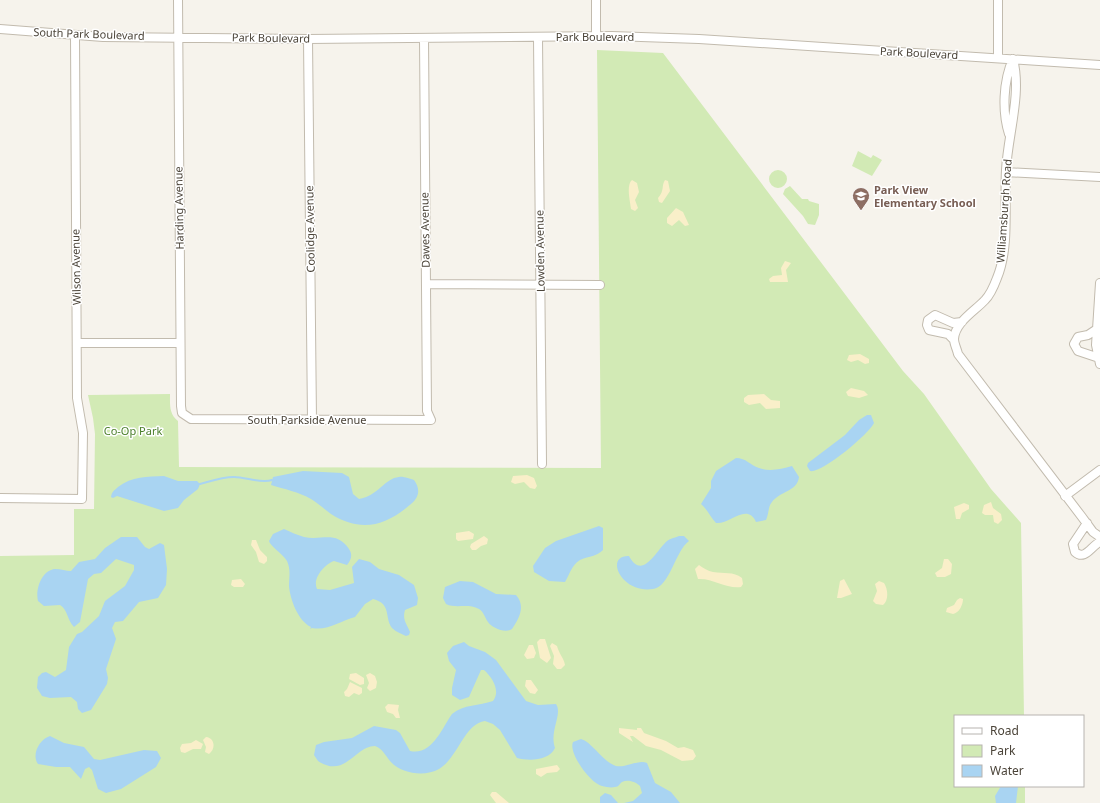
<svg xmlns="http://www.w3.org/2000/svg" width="1100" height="803" viewBox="0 0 1100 803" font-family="'Noto Sans',sans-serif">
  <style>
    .green { fill: #d2eab5 }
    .sand { fill: #f9efc9 }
    .water { fill: #a9d4f2 }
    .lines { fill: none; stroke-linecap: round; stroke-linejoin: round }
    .stream { stroke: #a9d4f2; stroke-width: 2 }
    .minor-casing { stroke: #c2bbae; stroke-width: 10 }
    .minor { stroke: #fff; stroke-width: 8 }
    .labels { text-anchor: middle; stroke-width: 3; stroke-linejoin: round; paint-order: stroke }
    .street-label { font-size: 11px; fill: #4b4439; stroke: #fff }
    .education-label { font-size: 11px; font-weight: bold; fill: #785e54; stroke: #fff; text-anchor: start }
    .park-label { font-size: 11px; fill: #4a7f2a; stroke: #fff }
  </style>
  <rect width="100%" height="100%" fill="#f6f3ec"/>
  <!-- green -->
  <path class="green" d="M597 50 663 53 903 371 924 394 991 489 1021 523 1024 716H955V786H1025V803H0V556L74 555V509H94L95 434 93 418 88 395 170 394C170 405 169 414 178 421L179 467 601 468Z
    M858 151 871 158 873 155 882 160 872 176 852 166Z
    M769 179a9 9 0 1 1 18 0a9 9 0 1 1-18 0Z
    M790 186 802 199H808L809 201 819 204V215L815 225 808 224 803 216 783 194 785 189Z"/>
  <!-- sand -->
  <path class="sand" d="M632 180 637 183 639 192 635 200 638 208 635 211 631 209C630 201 626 185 632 180Z
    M665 180 668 181 670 191 662 203 659 202 658 198C665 190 661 186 665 180Z
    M676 208 683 212 689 225 685 226 679 220 672 226 667 223V218Z
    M785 261 791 263 786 270 788 282H770L769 279 773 276 782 275 781 268Z
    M860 354 869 359V363L865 364 858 360 851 362 847 360 849 355Z
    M851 388 864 391 868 395 859 398 848 396 846 392Z
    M764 394 771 400 780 401V408L766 409 760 403 749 405 744 402V398L748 395Z
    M527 475 534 478 537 486 535 489 530 488 524 482 515 484 511 482 513 476Z
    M991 502 993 508 1001 514 1002 520 998 524 994 522 993 515H985L982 513 984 505Z
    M964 503 969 505V509L962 513 960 519H956L954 507Z
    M469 531 474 534 473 539 458 541 456 539V533Z
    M484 536 488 539 487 544 481 546 476 550H472L470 547 471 544Z
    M252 540H256L260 550 267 557V561L264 564 259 562 256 552 251 545Z
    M944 559H948L952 564 951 574 945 577H937L935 573 942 568Z
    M699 565C703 568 708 571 713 572 724 574 733 571 742 578L743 584 741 587C726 589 713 578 698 579L695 569Z
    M241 579 245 584 243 587H234L231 585 232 580Z
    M844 579 852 594 841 598H837L840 581Z
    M879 581 884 583C888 589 889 600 883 605L876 604 873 601 877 591 875 584Z
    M960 598 963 599C963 605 959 613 953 614L946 612 947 608 954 605 957 600Z
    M540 639H545L551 658 547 663 540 658 537 642Z
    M552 643 557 646C559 654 564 658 565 665L561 669H557L553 664 554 656 550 646Z
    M529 645H533L536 653 534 658 527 659 524 655Z
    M356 673 364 678V684L360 685 349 679 350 674Z
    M370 673 375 676 377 682 376 688 370 691 367 688 369 683 366 675Z
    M526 680H531L538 690 535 694 530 693 525 686Z
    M350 682 362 688V693L359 695 354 693 349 697 345 696 344 692 347 689Z
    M388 704 399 705 398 710 400 718H396L393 714 387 712 385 707Z
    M619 728 637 730V728H641L644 733 666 741 678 748 684 747 693 750 696 756 693 760 682 761 661 750 646 746 633 736H630L633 742 619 733Z
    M206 737C215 738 216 749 209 754L205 752 206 747 203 740Z
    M196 740 203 744 201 749H193L185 753 181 752 180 748 182 744 191 743Z
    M557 765 560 769 557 772 547 773 541 777 536 774V769Z
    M492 792H496L509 803H496L490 795Z"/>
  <!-- water -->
  <path class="water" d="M867 415H871L874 423C868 435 821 474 810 471L807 466 808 463 845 435 859 420Z
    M736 458C746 458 750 465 759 468 770 472 781 469 792 466L799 477C797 492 780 491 772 502 768 506 769 514 766 520L756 522C747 502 729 525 716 523 710 517 708 510 701 504L711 488V481L716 471Z
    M303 471 342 473 349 477 353 494 359 499C378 496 385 478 399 477 403 476 410 479 414 480 420 488 420 497 411 504 386 526 361 533 331 514 324 509 318 503 311 499 299 492 284 489 271 485L273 477Z
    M164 476 178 481H197L200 484 198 489 184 500 178 508 164 511 117 496 113 498 111 497C112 491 114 491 118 487 132 476 147 477 164 476Z
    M599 526 603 528V550C596 557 588 556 580 560 571 566 570 574 565 582L549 581 534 572 533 566 545 548 556 541Z
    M284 529C291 532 297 535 304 537 322 541 336 530 349 549 353 555 351 560 347 565L334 561C325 564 312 578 317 589L330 590 354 583 352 567 359 559 370 562 379 569 399 575 414 585 418 598 417 605 405 610C402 620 407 624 410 632L409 635 406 636C402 634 396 632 392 628 384 617 392 604 373 599L365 604 355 617C340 621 328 631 312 628L310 629 311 627C298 621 290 599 289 586 289 577 291 570 287 561 282 553 270 546 269 541L273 534Z
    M679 536H684L689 541C675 551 670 587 653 589 621 594 604 555 629 556 642 580 655 553 665 543 668 539 674 538 679 536Z
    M121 537H137L145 547 149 549 160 543 164 545 167 569 166 585 158 598 139 602 123 621 115 622 112 628 116 639 106 669 108 678 107 684 91 710 82 713 78 709 77 702 71 697 50 698 42 696 37 688 38 677 42 673 46 672 55 677 66 670 69 647 77 634 82 632 99 616 105 601 125 586 134 570V565L116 559 101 573 94 574 88 579 80 622 74 627C67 620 68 610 60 605L44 606 38 601C35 589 42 570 55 569 61 569 66 571 71 571L79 562 95 559 105 548Z
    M460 581 473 582 496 594 516 595C526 606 519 619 512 629 505 634 491 627 488 622 485 618 484 612 479 609 468 603 456 609 446 604L443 598 445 587Z
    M464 642 469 646 485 652 496 660 526 701 538 705 556 704C563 714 549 731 555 748 549 761 529 761 517 758L500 730 493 724 485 721C464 724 458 758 439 769 425 777 401 774 390 761 385 755 383 749 375 746 355 746 345 779 318 761L314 755 316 745 324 742 352 738 374 726 396 730 400 733 410 751C432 756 442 728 452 714 464 704 479 706 493 701 501 691 492 677 484 670H481L469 697 460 700 452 695V688L456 670 449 661 447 653 453 646Z
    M50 736 64 743 84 747 94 759 100 760 144 750 157 751 161 758 156 767 121 789 106 793 98 789 92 770 89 767 85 769 81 779 70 767H56L38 764C31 754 40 739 50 736Z
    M581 739C592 742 603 762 616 766 626 768 639 759 647 763L655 783 671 792 680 803H624L633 801 642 793 640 786C636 782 628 779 622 782 619 784 619 787 615 787 611 788 606 787 602 786 591 784 568 753 573 742Z
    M1001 786H1018L1016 803H996L995 796Z
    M605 793 611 795 618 803H600V797Z"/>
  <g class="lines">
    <!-- stream -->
    <path class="stream" d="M200 484C211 481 222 477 234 477 246 477 261 484 272 480"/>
    <defs>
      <path id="minor" d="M178 0 181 406 182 413 191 419 431 420 427 411 424 39
        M596 0V36
        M998 0V58
        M0 29 103 37 308 39 612 36 699 39 1100 65
        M538 38 542 464
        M308 39 312 420
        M1013 59C1022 94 1008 134 1006 170 1004 204 1010 247 997 278 994 286 991 294 985 300 975 311 955 322 954 339 954 344 957 349 958 354L1082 517 1093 532 1100 537
        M1009 134C1002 112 1003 81 1013 59
        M1006 172 1100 177
        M1100 283 1096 345 1100 364
        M426 284 600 285
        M1097 329 1088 335 1078 337 1074 344 1078 351 1099 358
        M954 340 948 334 929 330 927 325 928 320 935 315 953 323 962 322
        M77 343H180
        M1065 496 1100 470
        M0 498 82 499 83 433 77 398 75 36
        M1087 523 1073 544 1075 552C1085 561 1091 546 1100 542"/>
    </defs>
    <!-- minor casing -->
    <use href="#minor" class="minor-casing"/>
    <!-- minor -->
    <use href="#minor" class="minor"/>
  </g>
  <!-- icons -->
  <defs>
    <symbol id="school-pin" viewBox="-11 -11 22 30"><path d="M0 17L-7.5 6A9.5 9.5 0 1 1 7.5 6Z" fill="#8d6e63" stroke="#fff"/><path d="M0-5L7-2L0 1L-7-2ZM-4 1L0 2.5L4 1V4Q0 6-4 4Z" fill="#fff"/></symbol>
  </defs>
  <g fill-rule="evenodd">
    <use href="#school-pin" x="851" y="186" width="20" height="27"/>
  </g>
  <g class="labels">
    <!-- street labels -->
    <g class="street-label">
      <text transform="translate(89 34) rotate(2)" y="4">South Park Boulevard</text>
      <text x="595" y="41">Park Boulevard</text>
      <text transform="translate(271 38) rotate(1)" y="4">Park Boulevard</text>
      <text transform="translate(919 53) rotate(3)" y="4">Park Boulevard</text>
      <text transform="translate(179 208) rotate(-91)" y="4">Harding Avenue</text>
      <text transform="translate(1004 211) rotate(-86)" y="4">Williamsburgh Road</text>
      <text transform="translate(310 229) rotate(-91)" y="4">Coolidge Avenue</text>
      <text transform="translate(425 230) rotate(-91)" y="4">Dawes Avenue</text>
      <text transform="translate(540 251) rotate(-91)" y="4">Lowden Avenue</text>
      <text transform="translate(76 267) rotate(-91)" y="4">Wilson Avenue</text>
      <text x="307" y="424">South Parkside Avenue</text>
    </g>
    <!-- education labels -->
    <g class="education-label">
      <text x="874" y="194">Park View<tspan x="874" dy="13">Elementary School</tspan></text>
    </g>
    <!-- park labels -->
    <g class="park-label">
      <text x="133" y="435">Co-Op Park</text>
    </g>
  </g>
  <!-- legend -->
  <rect x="954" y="715" width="130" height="72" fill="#ffffff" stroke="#b7b4b0"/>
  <rect x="962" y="728" width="20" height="6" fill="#ffffff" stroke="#b7b4b0"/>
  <text x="990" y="735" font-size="12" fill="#4b4439">Road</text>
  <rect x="962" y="745" width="20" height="12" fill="#d2eab5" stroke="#b7b4b0"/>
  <text x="990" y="755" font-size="12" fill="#4b4439">Park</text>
  <rect x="962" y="765" width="20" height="12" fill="#a9d4f2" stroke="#b7b4b0"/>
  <text x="990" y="775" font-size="12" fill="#4b4439">Water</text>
</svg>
